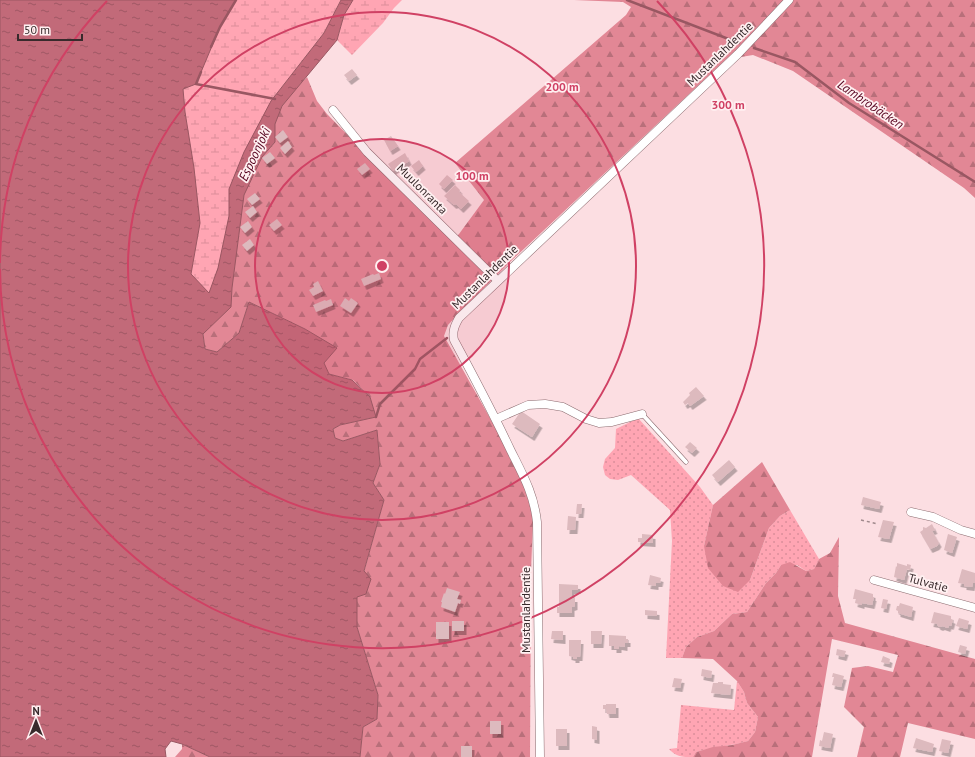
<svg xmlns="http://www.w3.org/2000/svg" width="975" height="757" viewBox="0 0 975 757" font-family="'PT Sans',sans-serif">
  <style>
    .grass { fill: url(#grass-dots) }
    .forest { fill: url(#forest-firs) }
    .wetland { fill: url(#wetland-marsh) }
    .water { fill: url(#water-ripples); stroke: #995762 }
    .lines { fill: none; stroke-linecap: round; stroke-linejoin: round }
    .stream { stroke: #995762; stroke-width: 2.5 }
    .building { fill: #ddbabe; filter: url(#shadow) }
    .service-casing { stroke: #8c6c70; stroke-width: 5 }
    .minor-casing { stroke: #8c6c70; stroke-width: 9 }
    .path { stroke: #a0898c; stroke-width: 1.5; stroke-dasharray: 3 3; stroke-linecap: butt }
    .service { stroke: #fff; stroke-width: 4 }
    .minor { stroke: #fff; stroke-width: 8 }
    .ring { fill: none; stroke: #d04164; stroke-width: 2 }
    .labels { text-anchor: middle; stroke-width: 3.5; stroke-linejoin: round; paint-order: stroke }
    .street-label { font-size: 12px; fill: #382a2c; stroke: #fff0f1 }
    .water-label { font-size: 13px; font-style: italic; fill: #57031f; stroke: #fff0f1 }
    .centre { fill: #d04164; stroke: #fff0f1; stroke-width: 2 }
    .ring-label { font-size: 12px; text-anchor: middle; font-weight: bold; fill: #d04164; stroke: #fff0f1; stroke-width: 3.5; stroke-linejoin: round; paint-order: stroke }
  </style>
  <defs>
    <pattern id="grass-dots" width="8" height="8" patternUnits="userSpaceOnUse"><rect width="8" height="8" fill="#ffa5b3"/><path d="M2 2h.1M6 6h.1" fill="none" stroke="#db8e9a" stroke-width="1.8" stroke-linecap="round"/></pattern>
    <pattern id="forest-firs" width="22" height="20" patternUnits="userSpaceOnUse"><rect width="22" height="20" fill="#e28795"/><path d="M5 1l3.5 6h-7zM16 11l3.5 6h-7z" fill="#b86f7a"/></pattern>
    <pattern id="wetland-marsh" width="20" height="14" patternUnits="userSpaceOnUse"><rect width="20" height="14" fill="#ffa5b3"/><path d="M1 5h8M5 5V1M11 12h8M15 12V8" fill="none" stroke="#db8e9a"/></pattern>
    <pattern id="water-ripples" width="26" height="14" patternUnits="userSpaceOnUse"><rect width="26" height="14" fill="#c26a79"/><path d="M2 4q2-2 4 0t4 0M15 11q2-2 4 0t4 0" fill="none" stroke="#9f5763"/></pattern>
    <filter id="shadow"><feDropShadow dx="2.5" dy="4" stdDeviation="0" flood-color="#0004"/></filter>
  </defs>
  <rect width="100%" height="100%" fill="#fcdee2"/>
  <!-- grass -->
  <path class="grass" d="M638 418 700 487 713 505 704 546 750 580 769 528 780 516 790 510 819 559 814 569 806 571 797 565H781L776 573 766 583 747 612 732 614 714 631 697 637 686 647 682 658H666L672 541 670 510 631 475 618 480 610 479 605 475 603 467 605 459 615 448 616 429Z
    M737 681 744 692 747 703 758 717 755 732 748 741C731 746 713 747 696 752L693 757C681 757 677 757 669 749L677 748 681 705 734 710Z"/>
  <!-- forest -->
  <path class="forest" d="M341 0 289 77 271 101 252 179 262 157 275 142C275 136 274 129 275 123 279 105 294 90 307 77L317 101 327 114 452 241 459 234 484 200 455 163 626 15 631 7 623 2 574 0H975V198L964 188 793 71 753 55 741 57 735 51 510 262 462 310 448 325 444 336 495 427 528 494 533 521 531 571 530 757H360L363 727 377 719 378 695 357 627V597L384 500 373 483 380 464 377 430 343 441 335 438 333 429 340 425 375 417 370 397 353 380 329 374 323 364 336 348 305 329 249 302 239 333 217 352 205 349 202 325 196 83Z
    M762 462 790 510 780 516 769 528 750 580 738 592 723 586 708 568 704 546 713 505Z
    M839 537 838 596 845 623 975 659V739L908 723 900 757H857L864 727 844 707 852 668 868 666 893 672 898 655 832 639 812 757H693L696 752 713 747 732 745 748 741 755 732 758 717 747 703 744 692 737 681 713 659 682 658 686 647 697 637 714 631 732 614 747 612 766 583 776 573 781 565 790 562 806 571 814 569 819 559 830 553Z
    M182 744 210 757H175L182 749Z"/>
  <!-- wetland -->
  <path class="wetland" d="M0 0H341L324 33 271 101 244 152 229 189V216L218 268 209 293 162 333Z
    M353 0H402L394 8 383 23 352 55 337 40 344 15Z"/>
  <!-- water -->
  <path class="water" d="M0 0H236L220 27 196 84 183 89 185 112 194 168 200 223 191 274 209 293 218 268 229 216V189L244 152 271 101 324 33 341 0H353L344 15 337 40 282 106 275 124V142L262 157 244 195 232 288 231 307 203 334 205 349 217 352 239 333 249 302 305 329 337 348 324 363 329 374 352 380 370 397 376 417 340 425 333 429 335 438 343 441 377 430 380 464 373 483 384 500 364 571 371 579 366 594 357 597V627L378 695 377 719 363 727 360 757H210L182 744 171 741 165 749 166 757H0Z"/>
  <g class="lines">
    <!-- stream -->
    <path class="stream" d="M627 0 739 43
      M211 47 220 27 236 0
      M754 48 795 62 849 103 975 182
      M201 72 196 84 275 99
      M376 417 380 404 415 369 420 359 447 338"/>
  </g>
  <!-- building -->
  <path class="building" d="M352 69 357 75 349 81 344 75Z
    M283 130 288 137 280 143 275 137Z
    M391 136 398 146 390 151 384 140Z
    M288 141 292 147 285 154 280 148Z
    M270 152 275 158 267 164 262 158Z
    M405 153 409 161 403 165 404 167 401 169 400 166 393 171 388 164Z
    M419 160 423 166 416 172 411 166Z
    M365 163 370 169 362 175 357 169Z
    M447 175 453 180 444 189 439 184Z
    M455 185 460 190 459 192 469 201 461 209 456 204 454 205 444 196Z
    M255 193 260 199 252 205 247 199Z
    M253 206 257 212 250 218 245 212Z
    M277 219 282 225 274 231 269 225Z
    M248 221 252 227 245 233 240 227Z
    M250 239 254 245 247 251 242 245Z
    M379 273 381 279 364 286 361 279 373 274 374 275Z
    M318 281 323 291 313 296 309 290 314 287 313 284Z
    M345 298 349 301 351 298 358 303 351 313 340 306Z
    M331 299 333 305 316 312 313 305 325 300 326 301Z
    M696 387 704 396 690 406 688 403 685 405 683 402 690 395 689 393Z
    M521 411 540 424 532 437 512 424Z
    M690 442 697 448 692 453 685 447Z
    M729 460 735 467 718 482 712 475Z
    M863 497 881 502 879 509 861 505Z
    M577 504H582L581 514H576Z
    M568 516 576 517 575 530H567Z
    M883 520 894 522 889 539 878 537Z
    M932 524 935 530 932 531 939 543 937 546 930 549 920 532 923 530V527L926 528Z
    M642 534 653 535V543L638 542V538H642Z
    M948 534 957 537 952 553 944 550Z
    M897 563 907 566V564L911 565 910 570 907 569 904 580 894 577 896 566 897 567Z
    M962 569 975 573V583H973L972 587 964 586V584L958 583Z
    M650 575 661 578 660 583H656V586L648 585Z
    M559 584 578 585V590H572V598H575V606L572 607V613H557V607H559Z
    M447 588 460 592 457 599 461 600 460 604 458 603 455 612 441 607 442 602H441L444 593 445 594Z
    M855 589 873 594V597H874L872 605 862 603V605L855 603 856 599H853Z
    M883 599 888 600 886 609 881 608Z
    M900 603 913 607 911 617 898 613V611L896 610 897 606H899Z
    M645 610 657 611V616L645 615Z
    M934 612 951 616V619L953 620 951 626 949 625 948 628 942 626 941 627 938 626 937 624 931 623Z
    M959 618 969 621 967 629 956 626Z
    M452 621H464V631H452Z
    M436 622H449V639H436Z
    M552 631H563V640L551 639Z
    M591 631H602L601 644H591Z
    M609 635 626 636V639H628V643H625V647L619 646V649H614V646H609Z
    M569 640H581L580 657H577V659H573V657L569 656Z
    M960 645 967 647 965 654 958 652Z
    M837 649 846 651 844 657 836 655Z
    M883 656 890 659 889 664 881 662Z
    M702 669 712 671 711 678 701 676Z
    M833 673 844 676 841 687 832 685 834 677H832Z
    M674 678 682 679 680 688 672 687Z
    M718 682H723V684L731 685 730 695 711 693 713 683H718Z
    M606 704H616V714H607L606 709H603V705H606Z
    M490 721H501V734H490Z
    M592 726 597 727V740L592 739Z
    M556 729H567V746H556Z
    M824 732 833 734 830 748 819 746 820 740 822 741Z
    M916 738 934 744 932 752 913 748Z
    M942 739 951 741 948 753 939 751Z
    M461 746H472V757H461Z"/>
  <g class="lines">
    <defs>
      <path id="service" d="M642 414 686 462"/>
      <path id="minor" d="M333 110 367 152 498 281
        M496 419 528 405 545 404 563 407 586 419 599 423 612 422 642 414
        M911 512 933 517 961 530 975 534
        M874 580 975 608
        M540 757 537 522C534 494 523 475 511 451 493 413 474 377 454 340 452 331 455 325 459 318L738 54 789 0"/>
    </defs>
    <!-- service casing -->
    <use href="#service" class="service-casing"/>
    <!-- minor casing -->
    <use href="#minor" class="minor-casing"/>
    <!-- path -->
    <path class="path" d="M861 520 878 524"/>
    <!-- service -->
    <use href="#service" class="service"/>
    <!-- minor -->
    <use href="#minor" class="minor"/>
  </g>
  <!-- distance rings -->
  <circle cx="382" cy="266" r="127" fill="#d04164" fill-opacity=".12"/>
  <g class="ring">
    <circle cx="382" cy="266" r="127"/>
    <circle cx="382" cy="266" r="254"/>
    <path d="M0 263A382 382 0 0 1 107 1M657 1A382 382 0 1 1 0 269"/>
  </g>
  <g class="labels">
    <!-- street labels -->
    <g class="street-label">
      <text transform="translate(720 54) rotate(-44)" y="4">Mustanlahdentie</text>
      <text transform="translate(422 189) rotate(45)" y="4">Muulonranta</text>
      <text transform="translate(485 277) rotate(-44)" y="4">Mustanlahdentie</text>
      <text transform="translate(928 583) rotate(15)" y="4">Tulvatie</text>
      <text transform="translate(526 610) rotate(-90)" y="4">Mustanlahdentie</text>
    </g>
    <!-- water labels -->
    <g class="water-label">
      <text transform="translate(871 104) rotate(34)" y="5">Lambrobäcken</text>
      <text transform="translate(254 154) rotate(-65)" y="5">Espoonjoki</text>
    </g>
  </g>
  <circle cx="382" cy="266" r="6" class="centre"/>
  <g class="ring-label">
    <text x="562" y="91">200 m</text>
    <text x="728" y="109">300 m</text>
    <text x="472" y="180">100 m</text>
  </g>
  <!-- north arrow -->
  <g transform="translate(36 721)" stroke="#fff0f1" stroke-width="3" paint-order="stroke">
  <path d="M0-3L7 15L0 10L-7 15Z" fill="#382a2c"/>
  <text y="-6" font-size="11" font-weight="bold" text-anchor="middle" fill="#382a2c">N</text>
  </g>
  <!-- scale -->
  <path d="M18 34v6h64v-6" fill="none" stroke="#382a2c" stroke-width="2"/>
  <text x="24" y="34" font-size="12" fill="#382a2c" stroke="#fff0f1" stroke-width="3" paint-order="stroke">50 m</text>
</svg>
